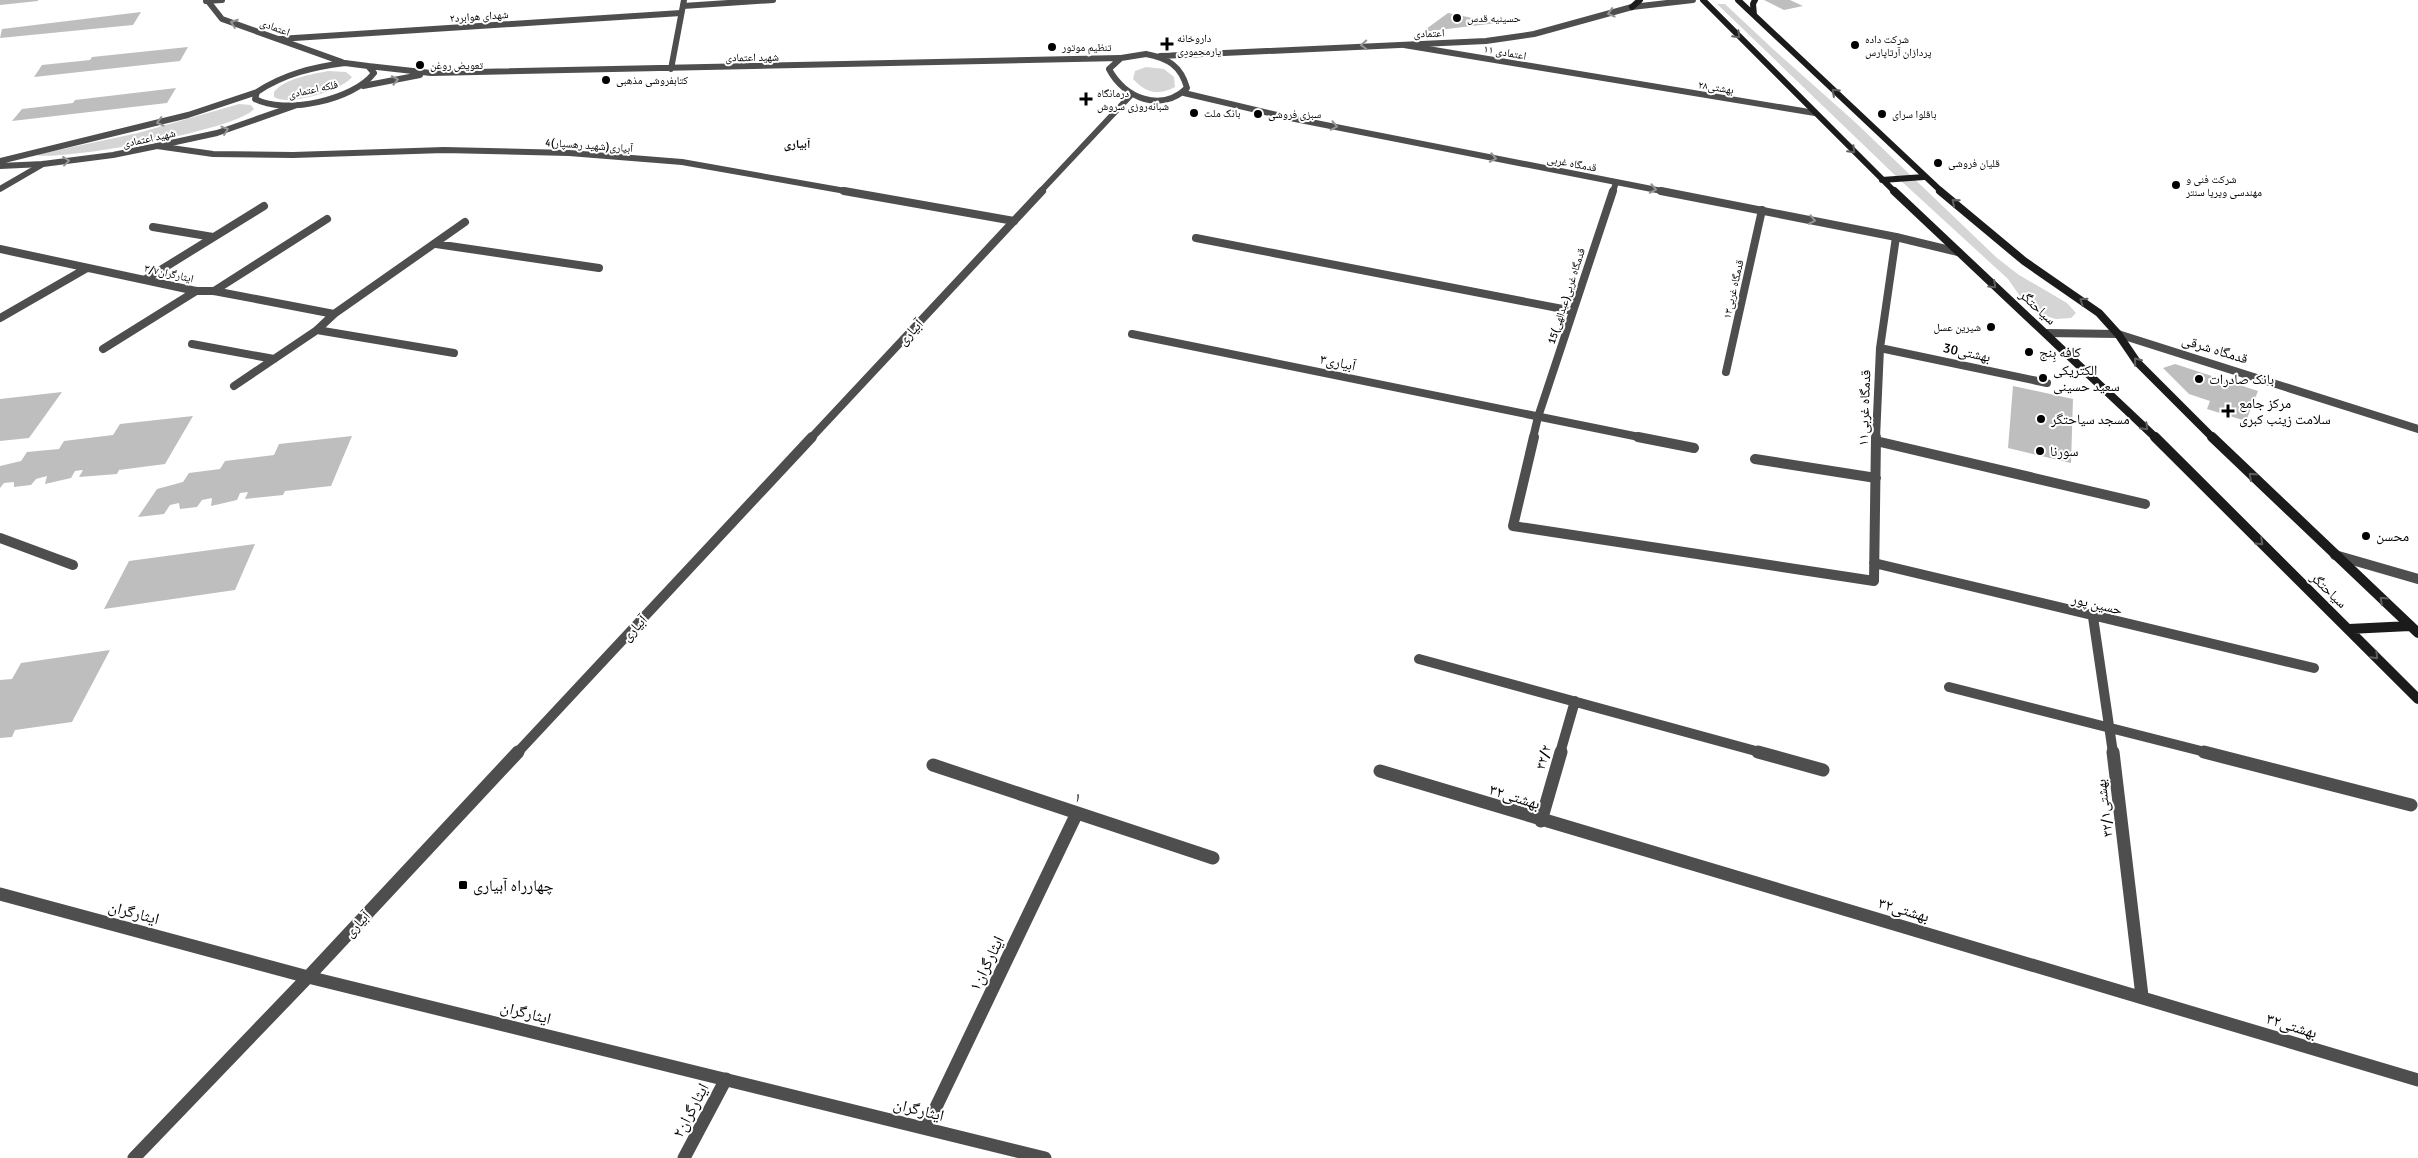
<svg xmlns="http://www.w3.org/2000/svg" width="2418" height="1158" viewBox="0 0 2418 1158" font-family="Signika,'Noto Naskh Arabic',sans-serif">
  <style>
    .green { fill: #d5d5d5 }
    .building { fill: #bebebe }
    .lines { fill: none; stroke-linecap: round; stroke-linejoin: round }
    .minor-far3 { stroke: #4e4e4e; stroke-width: 6 }
    .minor-far2 { stroke: #4e4e4e; stroke-width: 8 }
    .minor-far1 { stroke: #4e4e4e; stroke-width: 10 }
    .minor { stroke: #4e4e4e; stroke-width: 13 }
    .tertiary-far3 { stroke: #4e4e4e; stroke-width: 6 }
    .tertiary-far2 { stroke: #4e4e4e; stroke-width: 8 }
    .tertiary-far1 { stroke: #4e4e4e; stroke-width: 10 }
    .tertiary { stroke: #4e4e4e; stroke-width: 13 }
    .secondary-far2 { stroke: #1b1b1b; stroke-width: 6 }
    .secondary-far1 { stroke: #1b1b1b; stroke-width: 8 }
    .secondary { stroke: #1b1b1b; stroke-width: 10 }
    .oneway { stroke: #959595 }
    .oneway2 { stroke: #5f5f5f }
    .poi-dot { fill: #000; stroke: #fff; stroke-width: 2 }
    .labels { text-anchor: middle; stroke-width: 4; stroke-linejoin: round; paint-order: stroke }
    .far-street-label { font-size: 11px; fill: #000; stroke: #fff }
    .far-poi-label { font-size: 11px; fill: #000; stroke: #fff; text-anchor: start }
    .far-neighbourhood-label { font-size: 12px; font-weight: bold; fill: #000; stroke: #fff }
    .street-label { font-size: 14px; fill: #000; stroke: #fff }
    .poi-label { font-size: 14px; fill: #000; stroke: #fff; text-anchor: start }
    .near-street-label { font-size: 16px; fill: #000; stroke: #fff }
    .near-poi-label { font-size: 16px; fill: #000; stroke: #fff; text-anchor: start }
  </style>
  <rect width="100%" height="100%" fill="#fff"/>
  <!-- green -->
  <path class="green" d="M1717 4H1725L1773 49 1856 123 1997 258 2019 275 2067 303 2076 313 2071 318 2056 319 2039 314 2024 302 2008 279 1900 180Z
    M1146 67 1164 69 1174 77 1175 87C1158 96 1146 93 1133 79L1135 71Z
    M329 71 346 72 352 77C342 90 288 107 274 97V92C285 78 313 74 329 71Z
    M239 104 251 105 254 109C237 130 63 161 35 155L138 133Z"/>
  <!-- building -->
  <path class="building" d="M0 0H38V1L0 5Z
    M1764 0H1790L1803 6 1784 10Z
    M141 12 133 25 0 38 2 29Z
    M1448 13 1497 23 1422 32Z
    M188 47 180 61 34 77 42 65 90 60 92 57Z
    M176 88 167 103 12 121 22 109 73 103 75 100Z
    M2175 364 2258 391 2246 421 2207 409 2210 401 2189 394 2163 368Z
    M2013 386 2073 399 2071 463 2008 448Z
    M62 392 29 438 0 441V399Z
    M193 416 165 464 119 470 117 474 79 477 83 470 75 471 71 478 45 484 47 476 36 479 31 485 14 487V482L4 483 0 488V466L21 461 27 452 59 449 64 441 113 435 120 424Z
    M352 436 331 486 285 491 283 495 245 499 248 492 240 493 237 500 211 506 212 498 202 500 197 507 180 509 179 503 170 505 164 514 138 517 157 489 183 482 189 473 220 469 225 461 274 455 279 444Z
    M255 544 235 590 104 609 129 561Z
    M110 650 72 722 15 730 12 737 0 738V680L12 679 21 663Z"/>
  <g class="lines">
    <!-- minor-far3 -->
    <path class="minor-far3" d="M206 1 222 0
      M683 6 773 0
      M279 39 681 13
      M1404 45 1815 113
      M157 146 213 154 293 155 444 150 569 153 682 162 851 192
      M0 189 43 164
      M1613 192 1616 182"/>
    <!-- minor-far2 -->
    <path class="minor-far2" d="M844 191 1014 221
      M153 227 213 237
      M1196 238 1573 311
      M436 244 599 268
      M0 249 196 291H214L334 314
      M146 279 264 206
      M214 291 327 219
      M0 318 87 268
      M317 330 454 353
      M1132 334 1644 438
      M192 344 274 359
      M1880 348 2047 383
      M103 349 196 291
      M1726 372 1762 210
      M234 386 317 330 334 314 465 222
      M1533 438 1538 417 1613 191
      M1876 438 1880 348 1896 237"/>
    <!-- minor-far1 -->
    <path class="minor-far1" d="M1534 437 1513 526 1874 581 1876 437
      M1638 437 1694 448
      M1876 441 2145 504
      M1755 459 1876 478
      M0 538 73 565
      M2335 555 2418 579
      M1874 563 2314 668
      M2093 617 2113 753
      M1419 659 1763 753
      M1949 687 2209 753
      M1560 753 1575 701"/>
    <!-- minor -->
    <path class="minor" d="M1758 752 1823 770
      M2113 752 2142 996
      M2204 752 2411 805
      M933 765 1213 858
      M1380 771 2418 1080
      M1541 821 1561 752
      M926 1128 1077 813
      M684 1158 726 1079"/>
    <!-- tertiary-far3 -->
    <path class="tertiary-far3" d="M207 0 222 19 342 62
      M1146 54C1168 58 1181 66 1187 88 1161 113 1124 98 1109 69L1121 58Z
      M1160 56 1486 41 1534 34 1632 7 1693 0
      M345 63 368 66 374 73C354 100 284 115 255 99L257 92C284 74 313 67 345 63Z
      M368 66 431 73 1120 58
      M671 69 684 0
      M363 86 420 75
      M1184 93 1290 118 1667 192
      M0 161 188 115 257 92
      M0 166 43 164 113 155 157 146 217 133 297 105
      M1040 192 1131 95"/>
    <!-- tertiary-far2 -->
    <path class="tertiary-far2" d="M1661 191 1896 237 1958 252
      M2046 333 2118 334 2418 429
      M811 438 1042 191"/>
    <!-- tertiary-far1 -->
    <path class="tertiary-far1" d="M517 753 812 437"/>
    <!-- tertiary -->
    <path class="tertiary" d="M0 894 308 977 1045 1158
      M134 1158 308 977 518 752"/>
    <!-- secondary-far2 -->
    <path class="secondary-far2" d="M1703 0 1895 192
      M1738 0 1942 192
      M1632 7 1640 0
      M1754 15 1753 4 1755 0
      M1882 180 1924 177"/>
    <!-- secondary-far1 -->
    <path class="secondary-far1" d="M1894 191 2156 438
      M1940 191 2024 261 2099 313 2118 334 2137 362 2213 438"/>
    <!-- secondary -->
    <path class="secondary" d="M2155 437 2418 699
      M2212 437 2418 633
      M2349 629 2410 626"/>
  </g>
  <!-- one-way arrows -->
  <defs><path id="oneway-chevron" d="M-2-3.5L2.5 0L-2 3.5" fill="none" stroke-width="1.6" stroke-linecap="round" stroke-linejoin="round" transform="scale(1.25)"/></defs>
  <g class="oneway">
    <use href="#oneway-chevron" transform="translate(1611 13) rotate(164)"/>
    <use href="#oneway-chevron" transform="translate(234 23) rotate(-160)"/>
    <use href="#oneway-chevron" transform="translate(1364 45) rotate(177)"/>
    <use href="#oneway-chevron" transform="translate(395 80) rotate(-11)"/>
    <use href="#oneway-chevron" transform="translate(160 122) rotate(166)"/>
    <use href="#oneway-chevron" transform="translate(1334 126) rotate(11)"/>
    <use href="#oneway-chevron" transform="translate(225 130) rotate(-19)"/>
    <use href="#oneway-chevron" transform="translate(1493 158) rotate(11)"/>
    <use href="#oneway-chevron" transform="translate(66 161) rotate(-7)"/>
    <use href="#oneway-chevron" transform="translate(1653 189) rotate(11)"/>
    <use href="#oneway-chevron" transform="translate(1812 220) rotate(11)"/>
  </g>
  <g class="oneway2">
    <use href="#oneway-chevron" transform="translate(1737 35) rotate(45)"/>
    <use href="#oneway-chevron" transform="translate(1835 92) rotate(-137)"/>
    <use href="#oneway-chevron" transform="translate(1852 150) rotate(45)"/>
    <use href="#oneway-chevron" transform="translate(1955 202) rotate(-140)"/>
    <use href="#oneway-chevron" transform="translate(1993 285) rotate(43)"/>
    <use href="#oneway-chevron" transform="translate(2083 301) rotate(-146)"/>
    <use href="#oneway-chevron" transform="translate(2137 361) rotate(-129)"/>
    <use href="#oneway-chevron" transform="translate(2145 427) rotate(45)"/>
    <use href="#oneway-chevron" transform="translate(2252 476) rotate(-137)"/>
    <use href="#oneway-chevron" transform="translate(2260 542) rotate(44)"/>
    <use href="#oneway-chevron" transform="translate(2383 600) rotate(-137)"/>
    <use href="#oneway-chevron" transform="translate(2375 656) rotate(45)"/>
  </g>
  <!-- markers -->
  <g class="poi-dot">
    <circle cx="1457" cy="18" r="5"/>
    <path d="M1164.5 36.5h5v5h5v5h-5v5h-5v-5h-5v-5h5z"/>
    <circle cx="1855" cy="45" r="5"/>
    <circle cx="1052" cy="47" r="5"/>
    <circle cx="420" cy="65" r="5"/>
    <circle cx="606" cy="80" r="5"/>
    <path d="M1083.5 91.5h5v5h5v5h-5v5h-5v-5h-5v-5h5z"/>
    <circle cx="1194" cy="113" r="5"/>
    <circle cx="1258" cy="114" r="5"/>
    <circle cx="1882" cy="114" r="5"/>
    <circle cx="1938" cy="163" r="5"/>
    <circle cx="2176" cy="185" r="5"/>
    <circle cx="1991" cy="327" r="5"/>
    <circle cx="2029" cy="352" r="5"/>
    <circle cx="2043" cy="378" r="5"/>
    <circle cx="2199" cy="379" r="5"/>
    <path d="M2225.5 403.5h5v5h5v5h-5v5h-5v-5h-5v-5h5z"/>
    <circle cx="2041" cy="419" r="5"/>
    <circle cx="2040" cy="451" r="5"/>
    <circle cx="2366" cy="536" r="5"/>
    <rect x="458" y="880" width="10" height="10" rx="2.5"/>
  </g>
  <g class="labels">
    <!-- far-street labels -->
    <g class="far-street-label">
      <text transform="translate(479 16) rotate(-4)" y="4">شهدای هوابرد۲</text>
      <text transform="translate(275 27) rotate(20)" y="4">اعتمادی</text>
      <text transform="translate(1429 33) rotate(-2)" y="4">اعتمادی</text>
      <text transform="translate(1505 52) rotate(10)" y="4">۱۱ اعتمادی</text>
      <text transform="translate(752 57) rotate(-1)" y="4">شهید اعتمادی</text>
      <text transform="translate(1716 87) rotate(9)" y="4">۲۸بهشتی</text>
      <text transform="translate(313 89) rotate(-12)" y="4">فلکه اعتمادی</text>
      <text transform="translate(149 138) rotate(-12)" y="4">شهید اعتمادی</text>
      <text transform="translate(589 145) rotate(4)" y="4">4آبیاری(شهید رهسپار)</text>
      <text transform="translate(1572 163) rotate(11)" y="4">قدمگاه غربی</text>
      <text transform="translate(169 273) rotate(13)" y="4">ایثارگران۳/۷</text>
      <text transform="translate(1733 289) rotate(-77)" y="4">قدمگاه غربی۱۳</text>
      <text transform="translate(1566 296) rotate(-72)" y="4">15قدمگاه غربی(عبدالهی)</text>
    </g>
    <!-- far-poi labels -->
    <g class="far-poi-label">
      <text x="1467" y="22">حسینیه قدس</text>
      <text x="1177" y="42">داروخانه<tspan x="1177" dy="13">یارمحمودی</tspan></text>
      <text x="1865" y="43">شرکت داده<tspan x="1865" dy="13">پردازان آرتاپارس</tspan></text>
      <text x="1062" y="51">تنظیم موتور</text>
      <text x="430" y="69">تعویض روغن</text>
      <text x="616" y="84">کتابفروشی مذهبی</text>
      <text x="1097" y="97">درمانگاه<tspan x="1097" dy="13">شبانه‌روزی سروش</tspan></text>
      <text x="1204" y="117">بانک ملت</text>
      <text x="1268" y="118">سبزی فروشی</text>
      <text x="1892" y="118">باقلوا سرای</text>
      <text x="1948" y="167">قلیان فروشی</text>
      <text x="2186" y="183">شرکت فنی و<tspan x="2186" dy="13">مهندسی ویریا سنتر</tspan></text>
      <text x="1981" y="331" text-anchor="end">شیرین عسل</text>
    </g>
    <!-- far-neighbourhood labels -->
    <g class="far-neighbourhood-label">
      <text x="797" y="148">آبیاری</text>
    </g>
    <!-- street labels -->
    <g class="street-label">
      <text transform="translate(2038 307) rotate(43)" y="5">سیاحتگر</text>
      <text transform="translate(910 332) rotate(-47)" y="5">آبیاری</text>
      <text transform="translate(2215 349) rotate(17)" y="5">قدمگاه شرقی</text>
      <text transform="translate(1967 352) rotate(12)" y="5">30بهشتی</text>
      <text transform="translate(1338 362) rotate(12)" y="5">آبیاری۳</text>
      <text transform="translate(1864 408) rotate(-88)" y="5">قدمگاه غربی۱۱</text>
      <text transform="translate(2329 590) rotate(44)" y="5">سیاحتگر</text>
      <text transform="translate(2097 604) rotate(13)" y="5">حسین پور</text>
      <text transform="translate(634 628) rotate(-47)" y="5">آبیاری</text>
      <text transform="translate(1543 757) rotate(-74)" y="5">۳۲/۲</text>
      <text transform="translate(1078 797) rotate(18)" y="5">۱</text>
      <text transform="translate(2104 808) rotate(-97)" y="5">بهشتی۳۲/۱</text>
      <text transform="translate(357 924) rotate(-47)" y="5">آبیاری</text>
    </g>
    <!-- poi labels -->
    <g class="poi-label">
      <text x="2039" y="357">کافه بِنج</text>
      <text x="2053" y="375">الکتریکی<tspan x="2053" dy="16">سعید حسینی</tspan></text>
      <text x="2209" y="384">بانک صادرات</text>
      <text x="2239" y="408">مرکز جامع<tspan x="2239" dy="16">سلامت زینب کبری</tspan></text>
      <text x="2051" y="424">مسجد سیاحتگر</text>
      <text x="2050" y="456">سورنا</text>
      <text x="2376" y="541">محسن</text>
    </g>
    <!-- near-street labels -->
    <g class="near-street-label">
      <text transform="translate(1515 796) rotate(17)" y="6">بهشتی۳۲</text>
      <text transform="translate(1904 909) rotate(16)" y="6">بهشتی۳۲</text>
      <text transform="translate(134 912) rotate(15)" y="6">ایثارگران</text>
      <text transform="translate(986 963) rotate(-64)" y="6">ایثارگران۱</text>
      <text transform="translate(526 1012) rotate(14)" y="6">ایثارگران</text>
      <text transform="translate(2292 1025) rotate(17)" y="6">بهشتی۳۲</text>
      <text transform="translate(919 1109) rotate(14)" y="6">ایثارگران</text>
      <text transform="translate(690 1110) rotate(-62)" y="6">ایثارگران۲</text>
    </g>
    <!-- near-poi labels -->
    <g class="near-poi-label">
      <text x="473" y="891">چهارراه آبیاری</text>
    </g>
  </g>
</svg>
